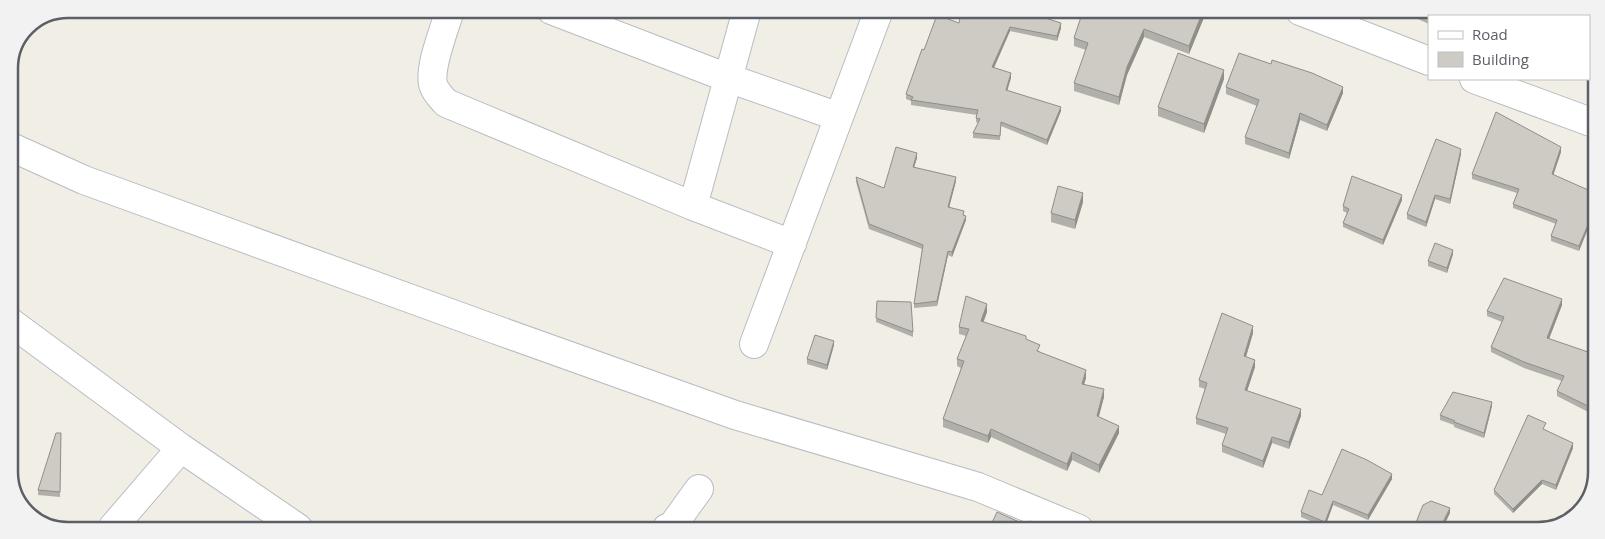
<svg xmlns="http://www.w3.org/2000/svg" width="1605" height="539" viewBox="0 0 1605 539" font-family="'Open Sans',sans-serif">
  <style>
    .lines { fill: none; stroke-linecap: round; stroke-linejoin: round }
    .minor-casing { stroke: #b9bcc1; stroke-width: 30 }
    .minor { stroke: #fff; stroke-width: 28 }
    .wall { fill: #b0afa9 }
    .shaded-wall { fill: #908e89 }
    .building { fill: #cdcbc4; stroke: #908e89 }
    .rim { fill: none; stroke: #5c6066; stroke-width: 2.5 }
  </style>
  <rect width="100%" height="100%" fill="#f0eee5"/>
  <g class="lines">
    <defs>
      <path id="minor" d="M450 10C445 28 429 66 433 84 435 92 441 97 446 103L693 206 792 244
        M551 10 728 78 839 117
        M1300 11 1429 61
        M1474 79 1596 124
        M9 146 84 180 494 329 735 415 978 487 1079 529
        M693 206 747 10
        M9 321 181 448
        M754 344 879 10
        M113 527 181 448 298 528
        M667 528 673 525 699 489"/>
    </defs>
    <!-- minor casing -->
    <use href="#minor" class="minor-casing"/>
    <!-- minor -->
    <use href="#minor" class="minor"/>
  </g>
  <!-- wall -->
  <path class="wall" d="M1205 11V15L1189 54 1144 37 1127 75 1119 105 1074 91V83L1086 50 1074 46V38Z
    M1409 12H1440L1439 16H1429V24L1409 15Z
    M1491 12H1556L1562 16 1495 13Z
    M959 23 1061 28 1057 41 1010 31 994 68 1011 78 1007 90 1061 111 1047 145 1001 126 1000 140 973 138V133L978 123 976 122V118L977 115 911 105V101L906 99V94L924 50Z
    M1224 79 1204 133 1158 116V107Z
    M1226 87 1343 93 1327 131 1300 120 1289 159 1245 144V137L1257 106 1226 94Z
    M1561 152 1553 175 1595 193 1579 251 1551 241V236L1556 224 1513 208V204L1517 193 1472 179V174Z
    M1461 154 1450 204 1435 199 1426 227 1407 219V214Z
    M917 158 914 167 956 181 949 207 964 215 966 220 952 257 948 255 937 306 914 308V304L922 249 869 229 856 182V177L884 188Z
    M1402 200 1383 245 1343 227V223L1347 213 1343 211V206Z
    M1083 202 1075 229 1051 222V213Z
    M1453 254 1447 273 1428 266V261Z
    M877 301 913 332V337L876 322Z
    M1562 305 1549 339 1594 354V415L1557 396V391L1562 381 1524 368 1491 352V347L1502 322 1487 316V311Z
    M987 312 983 322 1026 340 1040 352 1086 378 1084 384 1104 397 1098 417 1119 433 1099 473 1072 460 1067 471 991 437 988 443 943 427V419L961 368 957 366V359L966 336 959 334V327Z
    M1253 333 1246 357 1255 367 1247 391 1301 416 1289 449 1272 443 1263 468 1222 452V445L1226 434 1196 424V418L1205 389 1199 387V380Z
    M834 345 827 370 807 364V359Z
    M1492 406 1484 438 1454 427V425L1440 420V415Z
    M1546 428 1545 430 1573 448 1556 490 1542 484 1513 513 1494 494V490Z
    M61 433 60 497 38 495V490Z
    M1392 479 1368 520 1333 505 1325 527 1301 517V512L1322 495Z"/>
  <!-- shaded-wall -->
  <path class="shaded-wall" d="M1203 11H1205V15L1189 54V46Z
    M1061 23V28L1057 41V36Z
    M1010 27V31L992 72V67Z
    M1144 29V37L1127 75 1119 105V97L1127 67Z
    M1224 70V79L1204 133V124Z
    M1011 73V78L1006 95V90Z
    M1343 87V93L1327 131V125Z
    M1061 107V111L1047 145V140Z
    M1300 113V120L1289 159V153Z
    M1561 147V152L1552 179V174Z
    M1461 149V154L1450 204V199Z
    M917 153V158L913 171V167Z
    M956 177V181L948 212V207Z
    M1083 193V202L1075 229V220Z
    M1402 195V200L1383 245V240Z
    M1435 195V199L1426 227V222Z
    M1595 208V212L1579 251V246Z
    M966 216V220L952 257V252Z
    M1453 250V254L1447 273V268Z
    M948 251V255L937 306V301Z
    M1562 299V305L1547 344V338Z
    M987 304V312L981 329V321Z
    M1253 326V333L1244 363V356Z
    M834 341V345L827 370V365Z
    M1255 360V367L1245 397V390Z
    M1086 370V378L1082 391V384Z
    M1104 389V397L1097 424V416Z
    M1492 402V406L1484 438V433Z
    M1301 409V416L1289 449V442Z
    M1119 426V433L1099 473V465Z
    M991 429V437L988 443V436Z
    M1272 437V443L1263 468V461Z
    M1573 443V448L1556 490V485Z
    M1072 452V460L1067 471V464Z
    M1392 474V479L1368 520V515Z
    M1542 480V484L1513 513V509Z
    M1333 501V505L1325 527V522Z
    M1450 508V513L1442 530H1439Z"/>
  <!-- building -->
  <path class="building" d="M961 11H1023L1061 23 1057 36 1010 27 992 67 1011 73 1006 90 1061 107 1047 140 1001 122 1000 136 973 133 980 119 976 118 978 110 911 100 913 97 906 94 922 49 924 50 937 15 959 23Z
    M1083 11H1203L1189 46 1144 29 1127 67 1119 97 1074 83 1088 43 1074 38Z
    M1411 12H1439L1437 16H1429V19Z
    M1495 12H1547L1545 16H1493Z
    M1178 53 1224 70 1204 124 1158 107Z
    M1239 53 1271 64 1272 60 1312 73 1343 87 1327 125 1300 113 1289 153 1245 137 1259 100 1226 87Z
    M1496 112 1561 147 1552 174 1595 193V208L1579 246 1551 236 1557 220 1513 204 1519 189 1472 174Z
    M1436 139 1461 149 1450 199 1435 195 1426 222 1407 214Z
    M896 147 917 153 913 167 956 177 948 207 964 211 963 215 966 216 952 252 948 251 937 301 914 304 923 245 869 224 856 177 884 188Z
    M1352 176 1402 195 1383 240 1343 223 1349 209 1343 206Z
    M1058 186 1083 193 1075 220 1051 213Z
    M1435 243 1453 250 1447 268 1428 261Z
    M1504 278 1562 299 1547 338 1594 354V409L1557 391 1564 376 1524 362 1491 347 1504 317 1487 311Z
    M966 296 987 304 981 321 1026 336V339L1040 345 1037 351 1086 370 1082 384 1104 389 1097 416 1119 426 1099 465 1072 452 1067 464 991 429 988 436 943 419 964 361 957 359 969 329 959 327Z
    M877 301 911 302 913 332 876 318Z
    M1222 313 1253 326 1244 356 1255 360 1245 390 1301 409 1289 442 1272 437 1263 461 1222 445 1228 428 1196 418 1207 383 1199 380Z
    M815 335 834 341 827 365 807 359Z
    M1453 392 1492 402 1484 433 1454 422 1455 421 1440 415Z
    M1528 415 1546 423 1543 429 1573 443 1556 485 1542 480 1513 509 1494 490Z
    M56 433H61L60 492 38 490Z
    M1342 449 1367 460 1392 474 1368 515 1333 501 1325 522 1301 512 1309 490 1322 495Z
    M1431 501 1450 508 1439 530H1413L1423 505Z
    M997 512 1028 526 1030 521 1050 529H989Z
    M1389 526 1396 530H1387Z"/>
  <!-- crop -->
  <path d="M0 0H1605V539H0ZM68 18H1538A50 50 0 0 1 1588 68V472A50 50 0 0 1 1538 522H68A50 50 0 0 1 18 472V68A50 50 0 0 1 68 18Z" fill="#f2f2f3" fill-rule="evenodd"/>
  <path class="rim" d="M68 18H1538A50 50 0 0 1 1588 68V472A50 50 0 0 1 1538 522H68A50 50 0 0 1 18 472V68A50 50 0 0 1 68 18Z"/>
  <!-- legend -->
  <rect x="1428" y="15" width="162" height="65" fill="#ffffff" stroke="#bebfc2"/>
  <rect x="1438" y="31" width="25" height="8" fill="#ffffff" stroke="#bebfc2"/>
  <text x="1472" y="40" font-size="15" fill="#5c6066">Road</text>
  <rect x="1438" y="52" width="25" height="15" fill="#cdcbc4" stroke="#bebfc2"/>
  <text x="1472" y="65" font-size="15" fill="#5c6066">Building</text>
</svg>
